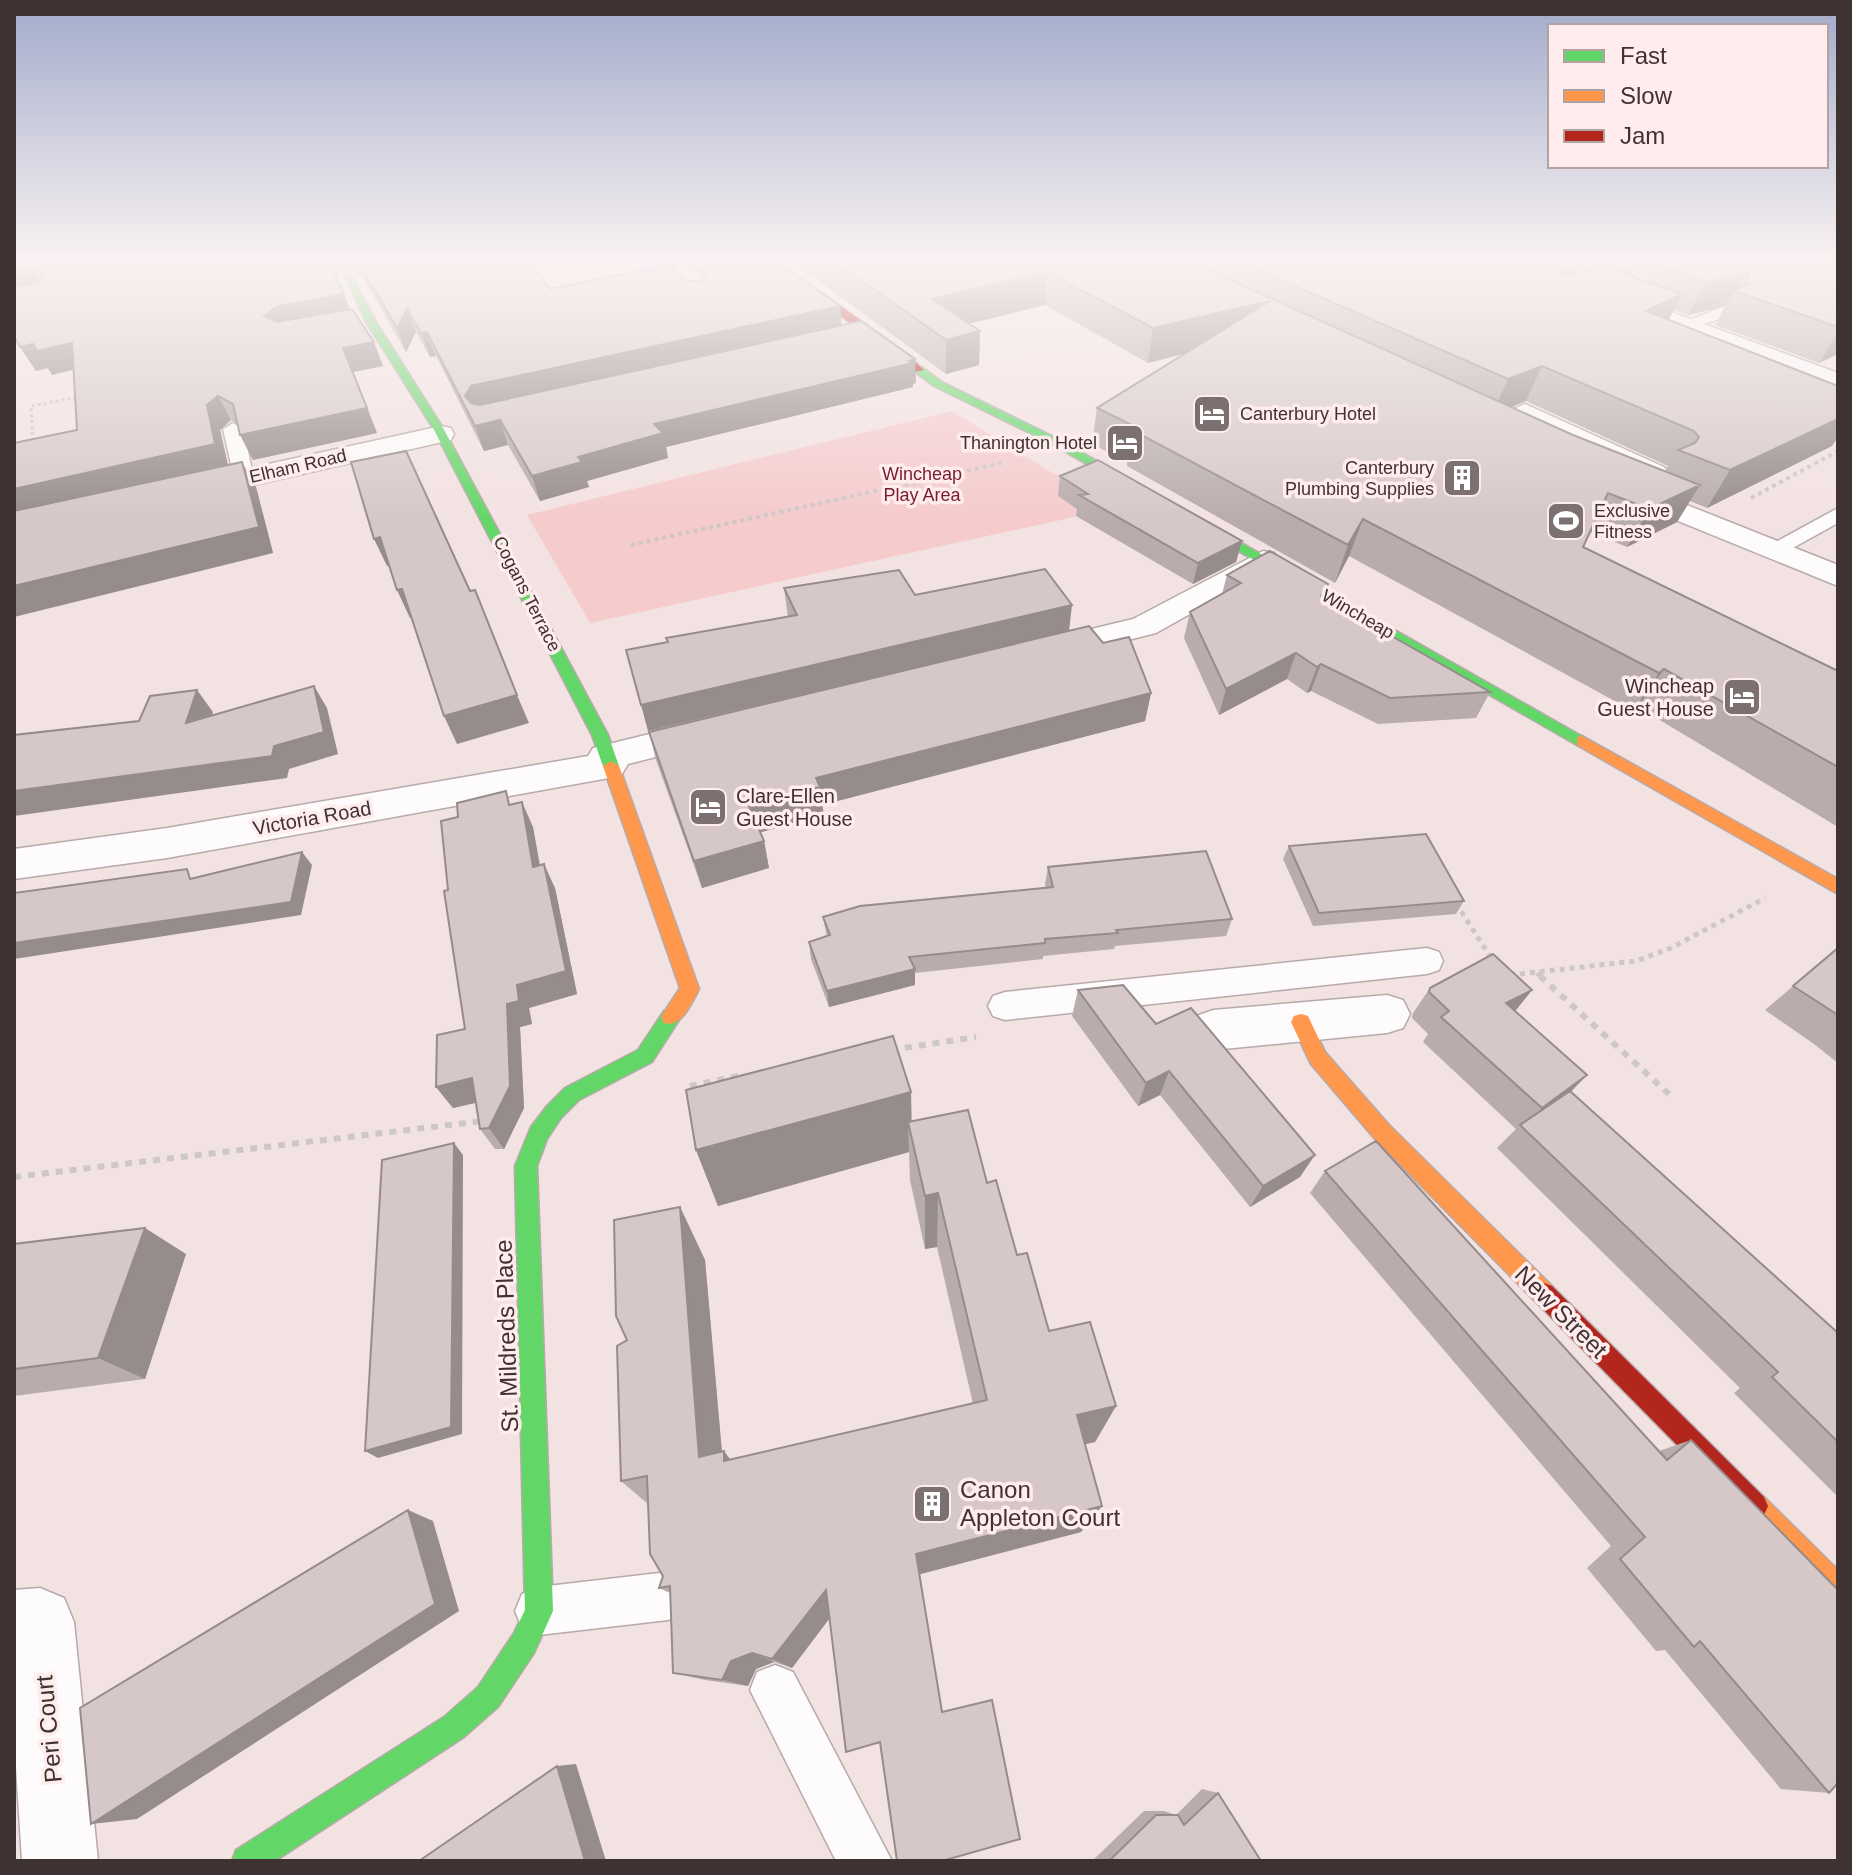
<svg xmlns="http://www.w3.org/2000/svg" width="1852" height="1875" viewBox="0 0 1852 1875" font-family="Arial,sans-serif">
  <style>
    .green { fill: #f5cbcc }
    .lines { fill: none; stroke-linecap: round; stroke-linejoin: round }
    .lane-casing { stroke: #b7aaaa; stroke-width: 3 }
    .street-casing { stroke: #b7aaaa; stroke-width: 3 }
    .fast-casing { stroke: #b7aaaa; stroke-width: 3 }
    .slow-casing { stroke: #b7aaaa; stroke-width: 3 }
    .jam-casing { stroke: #b7aaaa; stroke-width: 3 }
    .path-far3 { stroke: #cdc7c7; stroke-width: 3; stroke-dasharray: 3 3; stroke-linecap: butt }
    .path-far2 { stroke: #cdc7c7; stroke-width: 4; stroke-dasharray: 4 4; stroke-linecap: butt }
    .path-far1 { stroke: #cdc7c7; stroke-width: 5; stroke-dasharray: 5 5; stroke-linecap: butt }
    .path { stroke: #cdc7c7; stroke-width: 6; stroke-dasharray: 7 7; stroke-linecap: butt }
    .lane { fill: #fdfbfb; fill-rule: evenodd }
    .street { fill: #fdfbfb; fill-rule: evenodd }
    .fast { fill: #63d668; fill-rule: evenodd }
    .slow { fill: #ff974d; fill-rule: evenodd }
    .jam { fill: #b3261e; fill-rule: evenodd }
    .wall { fill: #b8acac; fill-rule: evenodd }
    .shaded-wall { fill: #968c8c }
    .building { fill: #d6c8c8; stroke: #968c8c; stroke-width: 2 }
    .labels { text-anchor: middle; stroke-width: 7; stroke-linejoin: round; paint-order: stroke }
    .far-poi-label { font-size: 18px; fill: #3e3232; stroke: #ffecec; text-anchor: start }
    .far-street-label { font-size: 18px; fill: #3e3232; stroke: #ffecec }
    .far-park-label { font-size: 18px; fill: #7a1d2b; stroke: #ffecec }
    .poi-label { font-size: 20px; fill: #3e3232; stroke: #ffecec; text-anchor: end }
    .street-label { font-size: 20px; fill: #3e3232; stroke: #ffecec }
    .near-street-label { font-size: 24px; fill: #3e3232; stroke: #ffecec }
    .near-poi-label { font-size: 24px; fill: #3e3232; stroke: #ffecec; text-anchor: start }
  </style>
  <rect width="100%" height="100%" fill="#f3e2e2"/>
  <!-- green -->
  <path class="green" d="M952 411 1111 509 590 623 527 515Z"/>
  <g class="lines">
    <defs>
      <path id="lane" d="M630 259H649L673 274 659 277Z
        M1576 259H1597L1658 282 1622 302H1610V296L1636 283Z
        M1723 307 1729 308V316L1685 330 1677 325Z
        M1525 404 1664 467 1667 471 1664 475H1650L1524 417 1484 432 1474 426Z
        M233 423 243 429 254 478 244 484 234 478 223 429Z
        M1838 508V523L1780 555H1764L1761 550Z
        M1427 948 1439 952 1443 961 1439 970 1427 974 1005 1020 993 1016 988 1006 993 996 1005 992Z
        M668 1572 685 1579 692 1596 685 1613 668 1620 539 1635 522 1628 515 1611 522 1594 539 1587Z
        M775 1665 793 1672 892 1861H836L750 1690 757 1672Z"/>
      <path id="street" d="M1497 259H1526L1838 373V390L1500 263Z
        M441 426 451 428 454 434 451 440 192 499 182 496 178 490 182 484 192 481Z
        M1629 482 1838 565V586L1619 497 1615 491 1619 485Z
        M1263 551 1274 553 1279 560 1274 567 1156 633 1041 662 1029 658 1024 651 1029 644 1133 619Z
        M710 719 723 722 728 731 723 740 628 764 622 774 609 778 167 858 14 879V849L167 828 588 756 593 748Z
        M1387 995 1403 1000 1410 1014 1403 1028 1387 1033 1213 1050 1196 1044 1189 1030 1196 1016 1213 1010Z
        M40 1588 64 1598 74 1622 98 1861H22L14 1736V1590Z"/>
      <path id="fast" d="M345 275 352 277 376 322 443 428 608 735 619 766 617 770H605L603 766 592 735 433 428 366 322Z
        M915 368H923L942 382 1058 439 1590 741 1582 746 1577 745 1050 443 934 386 915 372Z
        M671 1009 678 1011 681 1017 652 1062 579 1100 561 1118 547 1139 537 1166 553 1611 534 1653 498 1707 464 1737 275 1861H232L236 1850 444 1717 478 1687 514 1633 525 1610 515 1166 531 1127 547 1106 565 1088 638 1050 664 1011Z"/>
      <path id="slow" d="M1582 736 1838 879V894L1577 745V737Z
        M611 761 619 766 699 989C692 1002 681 1029 664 1023L661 1017 680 988 603 766Z
        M1301 1014 1308 1016 1325 1052 1389 1125 1552 1286 1555 1294 1552 1302 1544 1305 1536 1302 1375 1139 1311 1064 1291 1022 1294 1016Z
        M1755 1493 1764 1497 1838 1570V1603L1828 1599 1746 1515 1742 1506 1746 1497Z"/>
      <path id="jam" d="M757 259C781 259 902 349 924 370L915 372 799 285Z
        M1544 1283 1552 1286 1764 1497 1768 1506 1764 1515 1755 1519 1746 1515 1536 1302 1533 1294 1536 1286Z"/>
    </defs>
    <!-- lane casing -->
    <use href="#lane" class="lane-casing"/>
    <!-- street casing -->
    <use href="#street" class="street-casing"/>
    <!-- fast casing -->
    <use href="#fast" class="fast-casing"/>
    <!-- slow casing -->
    <use href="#slow" class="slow-casing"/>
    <!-- jam casing -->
    <use href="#jam" class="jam-casing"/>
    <!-- path-far3 -->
    <path class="path-far3" d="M33 441 31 406 80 397"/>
    <!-- path-far2 -->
    <path class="path-far2" d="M33 439V442
      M1751 498 1838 451
      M631 545 1006 462"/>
    <!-- path-far1 -->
    <path class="path-far1" d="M1456 903 1491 958
      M1537 973 1543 978
      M1510 975 1636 961 1671 948 1765 898"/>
    <!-- path -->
    <path class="path" d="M1540 976 1669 1094
      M891 1050 976 1037
      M690 1086 743 1075
      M14 1177 483 1121"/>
    <!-- lane -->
    <use href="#lane" class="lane"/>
    <!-- street -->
    <use href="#street" class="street"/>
    <!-- fast -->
    <use href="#fast" class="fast"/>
    <!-- slow -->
    <use href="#slow" class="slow"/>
    <!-- jam -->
    <use href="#jam" class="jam"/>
  </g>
  <!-- wall -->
  <path class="wall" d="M14 259H491L496 266 550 289 675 271 686 281H700L703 279V277L675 259H774L840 306 841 325 916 383 913 384V387L666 447 668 458 587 481 589 487 540 501 508 445 484 451 436 356 430 357 416 332 406 352 362 276 347 268 336 277 350 309 383 366 353 372 377 433 253 460 237 424 231 420 220 430 228 465 256 487 273 553 77 430 73 370 52 375 48 368 36 371Z
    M782 259H1838V354L1819 363 1715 325 1725 306 1688 315 1674 310 1668 320 1832 446 1707 508 1690 501 1677 522 1627 547 1590 532 1583 547 1838 671V827L1638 707 1633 711 1349 556 1335 583 1127 466V462L1092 444 1097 408 1185 353 1148 363 1045 305 969 324 980 331 979 365 946 374 812 276ZM1635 271 1648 276 1645 281 1632 277ZM1526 401 1668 466 1665 471 1573 435 1511 407Z
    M1060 476 1242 541 1236 562 1193 584 1076 516 1077 509 1058 496Z
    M1227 575 1328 584 1324 597 1490 692 1476 718 1378 724 1311 691 1307 693 1287 679 1219 715 1184 638 1190 612 1222 594Z
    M784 588 915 595 1069 631 1103 643 1151 693 1145 721 822 805 824 814 760 832 764 841 769 868 702 888 656 760 649 732 955 658 648 731 788 617Z
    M512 804 533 827 540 865 555 888 577 994 529 1008 532 1024 520 1027 524 1108 504 1149H495L480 1129 476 1103 453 1108 436 1087 465 1029 448 890Z
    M1289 846 1464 901 1456 914 1313 926 1283 859Z
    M1048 867 1232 919 1226 936 1115 946 1114 949 1043 956V959L915 973V985L829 1007 811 959 809 942 827 937 823 917 1046 888 1045 884Z
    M1838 948V1063L1814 1044 1765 1010Z
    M1430 988 1532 990 1515 1011 1587 1075 1571 1092 1838 1333V1497L1734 1393 1740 1388 1497 1148 1516 1129 1423 1042 1428 1034 1412 1018 1413 1013Z
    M1078 990 1156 1024 1300 1177 1250 1207 1160 1095 1138 1106 1072 1016Z
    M912 1121 987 1183 1049 1331 1116 1406 1095 1442 1085 1444 1081 1532 919 1574 880 1742 829 1619 792 1668 774 1662 756 1669 748 1686 705 1680 673 1673 670 1593 659 1588 663 1576 648 1504 621 1481 627 1340 680 1207 705 1260 722 1451 730 1460 973 1404 937 1247 925 1249 910 1180 909 1152 718 1206 696 1150Z
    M1325 1171 1659 1451 1691 1440 1838 1590V1787L1836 1785 1829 1793 1781 1789 1665 1650 1656 1651 1587 1568 1611 1546 1310 1193Z
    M14 1244 186 1254 145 1379 14 1396Z
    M1202 1789 1218 1793 1261 1861H1092L1144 1811H1164L1176 1815Z"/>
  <!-- shaded-wall -->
  <path class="shaded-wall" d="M326 259H343L347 268 334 278Z
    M702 259H754L704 274Z
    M1581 259 1566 291 1556 268Z
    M1632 259H1641L1629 283 1617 289Z
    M30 266 44 288 14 294V269Z
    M1047 272 1045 305 935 332 932 299Z
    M1748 272 1737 292 1734 291 1725 306 1688 315 1706 282Z
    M344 294 353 317 286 330 264 316 276 307Z
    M1682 294 1664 328 1646 311Z
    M1270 301 1262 334 1148 363 1153 328Z
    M840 306 842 329 474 421 465 396 471 386Z
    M407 309 416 332 406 352 397 328Z
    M980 331 979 365 946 374V340Z
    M427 332 436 356 430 357 421 333Z
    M1838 333V354L1819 363Z
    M374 342 383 366 353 372 377 433 253 460 240 435 343 348Z
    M72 343 86 366 52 375 48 368 36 371 20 347 33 344Z
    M915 359 916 383 913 384V387L666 447 668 458 587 481 589 487 540 501 532 476 654 424Z
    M1542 366 1526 401 1492 415 1508 379Z
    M218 396 231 420 220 430 229 470 14 519V489L207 405Z
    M1838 419V437L1832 446 1707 508 1730 470Z
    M500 420 508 445 484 451 475 426Z
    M242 462 256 487 273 553 14 617V586Z
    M1700 485 1677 522 1627 547 1649 509Z
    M1363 519 1349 556 1335 583 1348 545Z
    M380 537 393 565 387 566 374 539Z
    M1242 541 1236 562 1193 584 1198 563Z
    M402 589 415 617 410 618 397 590Z
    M1072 605 1069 631 648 731 641 705Z
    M1296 653 1287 679 1219 715 1226 689Z
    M1321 664 1311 691 1307 693 1317 667Z
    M1664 669 1638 707 1633 711 1659 673Z
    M314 686 327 708 338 754 289 769 287 778 14 816V791L274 746Z
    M197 690 213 712 202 745 186 723Z
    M1151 693 1145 721 822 805 824 814 755 834 749 806 816 778Z
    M517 695 529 723 457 744 444 716Z
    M522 802 533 827 544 891 533 867Z
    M764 841 769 868 702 888 694 861Z
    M302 852 312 865 301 915 14 959V943Z
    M544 864 555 888 577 994 529 1008 532 1024 520 1027 524 1108 504 1149 489 1128 507 1004 517 985Z
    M915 969V985L829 1007 827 991Z
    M1532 990 1512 1015 1506 1003Z
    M1169 1071 1160 1095 1138 1106 1146 1083Z
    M1587 1075 1563 1099 1523 1128 1542 1108Z
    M472 1078 487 1100 453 1108 436 1087Z
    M911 1092 912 1138 908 1122 909 1152 718 1206 696 1150Z
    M454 1143 463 1155 462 1434 378 1458 365 1451Z
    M1315 1155 1300 1177 1250 1207 1263 1186Z
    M938 1193 937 1247 925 1249V1196Z
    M680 1207 705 1260 725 1488 699 1457Z
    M145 1228 186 1254 145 1379 98 1358Z
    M1116 1406 1095 1442 1060 1450 1077 1415Z
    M724 1451 747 1482 724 1461Z
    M1102 1506 1081 1532 917 1575 916 1554Z
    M408 1510 433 1521 459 1611 137 1819 91 1824Z
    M826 1590 838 1607 792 1668 772 1659Z
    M752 1653 774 1662 756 1669 748 1686 722 1680 731 1661Z
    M576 1764 606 1861H585L557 1766Z"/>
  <!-- building -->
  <path class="building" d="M14 259H327L344 294 276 307 264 316 277 322 352 309 374 342 343 348 367 408 240 435 233 404 218 396 207 405 215 444 14 489V443L77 430 72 343 37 351 33 344 20 347 14 336V287L39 283 44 277 39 268 30 266 14 269Z
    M356 259H491L496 266 529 260 550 289 674 264 672 269 686 281H700L706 275 701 270 751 259H774L840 306 471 386 465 396 471 403 480 405 861 321 915 359 909 361 913 363 654 424 663 433 578 457 582 462 532 476 500 420 475 426 427 332 421 333 407 309 397 328Z
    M831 259H1184L1573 435 1700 485 1649 509 1608 493 1583 547 1838 671V767L1664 669 1659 673 1363 519 1348 545 1132 430 1138 428 1097 408 1270 301 1153 328 1047 272 932 299 980 331 946 340Z
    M1233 259H1580L1556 268 1566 276 1603 266 1682 294 1646 311 1838 386V419L1730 470 1678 450 1695 443 1699 437 1694 431 1542 366 1508 379Z
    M1662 259H1838V327L1734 291 1750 284 1748 272 1706 282 1654 264Z
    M406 451 470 591 475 590 517 695 444 716 402 589 397 590 380 537 374 539 351 462Z
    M1098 460 1242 541 1198 563 1079 495 1088 494 1060 476Z
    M242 462 259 527 14 586V511Z
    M1270 551 1328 584 1321 596 1490 692 1390 698 1321 664 1317 667 1296 653 1226 689 1190 612 1241 583 1227 575Z
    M1045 569 1072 605 641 705 626 650 668 642 666 638 797 615 784 588 899 570 915 595Z
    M1089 626 1103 643 1129 637 1151 693 816 778 820 787 749 806 764 841 694 861 649 732Z
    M314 686 324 732 274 746 272 756 14 791V735L139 721 150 696 197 690 186 723Z
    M506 791 509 805 522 802 533 867 544 864 566 971 517 985 519 1001 507 1004 510 1086 489 1128 480 1129 472 1078 436 1087 437 1035 465 1029 444 891 448 890 441 821 458 817 457 803Z
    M1426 834 1464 901 1319 913 1289 846Z
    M1206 851 1232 919 1116 930 1118 933 1045 939V943L909 957 915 969 827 991 809 942 830 935 823 917 860 906 1053 887 1048 867Z
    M302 852 291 902 14 943V893L187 869 190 879Z
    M1838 948V1015L1793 986Z
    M1493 954 1532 990 1506 1003 1587 1075 1542 1108 1441 1017 1449 1011 1429 992 1430 988Z
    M1123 985 1156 1024 1191 1008 1315 1155 1263 1186 1169 1071 1146 1083 1078 990Z
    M893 1036 911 1092 696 1150 686 1090Z
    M1570 1091 1838 1333V1442L1772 1377 1778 1372 1520 1125Z
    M968 1110 987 1183 996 1180 1017 1255 1027 1253 1049 1331 1090 1322 1116 1406 1077 1415 1102 1506 916 1554 942 1712 992 1700 1020 1839 942 1861H897L880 1742 846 1752 826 1590 772 1659 752 1653 731 1661 722 1680 673 1673 670 1586 659 1588 663 1576 650 1554 647 1476 621 1481 617 1346 627 1340 616 1316 614 1220 680 1207 699 1457 724 1451V1461L987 1400 938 1193 925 1196 908 1122Z
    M1376 1141 1667 1460 1691 1440 1838 1590V1783L1829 1793 1700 1641 1694 1647 1620 1559 1645 1537 1325 1171Z
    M454 1143 451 1427 365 1451 382 1160Z
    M145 1228 98 1358 14 1369V1244Z
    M408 1510 435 1604 91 1824 80 1708Z
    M557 1766 585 1861H419Z
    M1218 1793 1261 1861H1109L1156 1815H1178L1184 1825Z"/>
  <!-- sky -->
  <linearGradient id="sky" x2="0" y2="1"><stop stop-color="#a2abcb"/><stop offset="0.5" stop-color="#faf2f2"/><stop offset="1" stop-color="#faf2f2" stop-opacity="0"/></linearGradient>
  <rect width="1852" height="521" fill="url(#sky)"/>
  <!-- icons -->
  <defs>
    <symbol id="hotel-square" viewBox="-11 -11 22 22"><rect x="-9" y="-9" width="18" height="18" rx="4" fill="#7d7070" stroke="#ffecec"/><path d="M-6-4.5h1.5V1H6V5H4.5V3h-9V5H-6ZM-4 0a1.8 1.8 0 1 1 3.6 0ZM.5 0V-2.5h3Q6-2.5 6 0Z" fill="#fff"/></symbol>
    <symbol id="building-square" viewBox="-11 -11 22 22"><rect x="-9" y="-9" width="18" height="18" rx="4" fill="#7d7070" stroke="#ffecec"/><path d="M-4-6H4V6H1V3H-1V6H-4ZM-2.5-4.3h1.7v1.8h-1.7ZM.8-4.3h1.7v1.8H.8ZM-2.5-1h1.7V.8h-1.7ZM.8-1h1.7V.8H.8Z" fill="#fff"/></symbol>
    <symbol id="stadium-square" viewBox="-11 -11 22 22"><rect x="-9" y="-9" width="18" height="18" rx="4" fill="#7d7070" stroke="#ffecec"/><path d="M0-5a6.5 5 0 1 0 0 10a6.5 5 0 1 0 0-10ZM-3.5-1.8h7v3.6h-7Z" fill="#fff"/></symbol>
  </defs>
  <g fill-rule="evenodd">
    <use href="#hotel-square" x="1190" y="392" width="44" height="44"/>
    <use href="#hotel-square" x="1103" y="421" width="44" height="44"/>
    <use href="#building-square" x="1440" y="456" width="44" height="44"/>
    <use href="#stadium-square" x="1544" y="499" width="44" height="44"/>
    <use href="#hotel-square" x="1720" y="675" width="44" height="44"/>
    <use href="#hotel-square" x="686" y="785" width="44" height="44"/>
    <use href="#building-square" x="910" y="1482" width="44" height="44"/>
  </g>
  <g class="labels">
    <!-- far-poi labels -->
    <g class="far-poi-label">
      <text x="1240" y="420">Canterbury Hotel</text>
      <text x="1097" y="449" text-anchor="end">Thanington Hotel</text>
      <text x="1434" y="474" text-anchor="end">Canterbury<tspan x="1434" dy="21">Plumbing Supplies</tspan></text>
      <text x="1594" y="517">Exclusive<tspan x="1594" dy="21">Fitness</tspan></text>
    </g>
    <!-- far-street labels -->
    <g class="far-street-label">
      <text transform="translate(298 466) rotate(-13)" y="6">Elham Road</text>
      <text transform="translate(527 594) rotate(63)" y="6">Cogans Terrace</text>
      <text transform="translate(1358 614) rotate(30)" y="6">Wincheap</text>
    </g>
    <!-- far-park labels -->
    <g class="far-park-label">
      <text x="922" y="480">Wincheap<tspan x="922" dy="21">Play Area</tspan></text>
    </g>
    <!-- poi labels -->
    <g class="poi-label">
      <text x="1714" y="693">Wincheap<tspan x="1714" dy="23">Guest House</tspan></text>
      <text x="736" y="803" text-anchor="start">Clare-Ellen<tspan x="736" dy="23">Guest House</tspan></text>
    </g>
    <!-- street labels -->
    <g class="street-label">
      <text transform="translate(312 818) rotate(-10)" y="7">Victoria Road</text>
    </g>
    <!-- near-street labels -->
    <g class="near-street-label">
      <text transform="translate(1561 1312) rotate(45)" y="8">New Street</text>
      <text transform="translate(507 1336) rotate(-92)" y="8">St. Mildreds Place</text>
      <text transform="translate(49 1729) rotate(-95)" y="8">Peri Court</text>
    </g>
    <!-- near-poi labels -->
    <g class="near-poi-label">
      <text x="960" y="1498">Canon<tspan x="960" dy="28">Appleton Court</tspan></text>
    </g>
  </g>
  <!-- border -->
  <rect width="1852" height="1875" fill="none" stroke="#3e3232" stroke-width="32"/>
  <!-- legend -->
  <rect x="1548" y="24" width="280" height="144" fill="#ffecec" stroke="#b2a2a2" stroke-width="2"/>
  <rect x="1564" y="50" width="40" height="12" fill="#63d668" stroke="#b2a2a2" stroke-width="2"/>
  <text x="1620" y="64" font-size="24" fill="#3e3232">Fast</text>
  <rect x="1564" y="90" width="40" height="12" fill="#ff974d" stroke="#b2a2a2" stroke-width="2"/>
  <text x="1620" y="104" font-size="24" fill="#3e3232">Slow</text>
  <rect x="1564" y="130" width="40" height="12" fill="#b3261e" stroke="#b2a2a2" stroke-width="2"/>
  <text x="1620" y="144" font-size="24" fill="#3e3232">Jam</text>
</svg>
